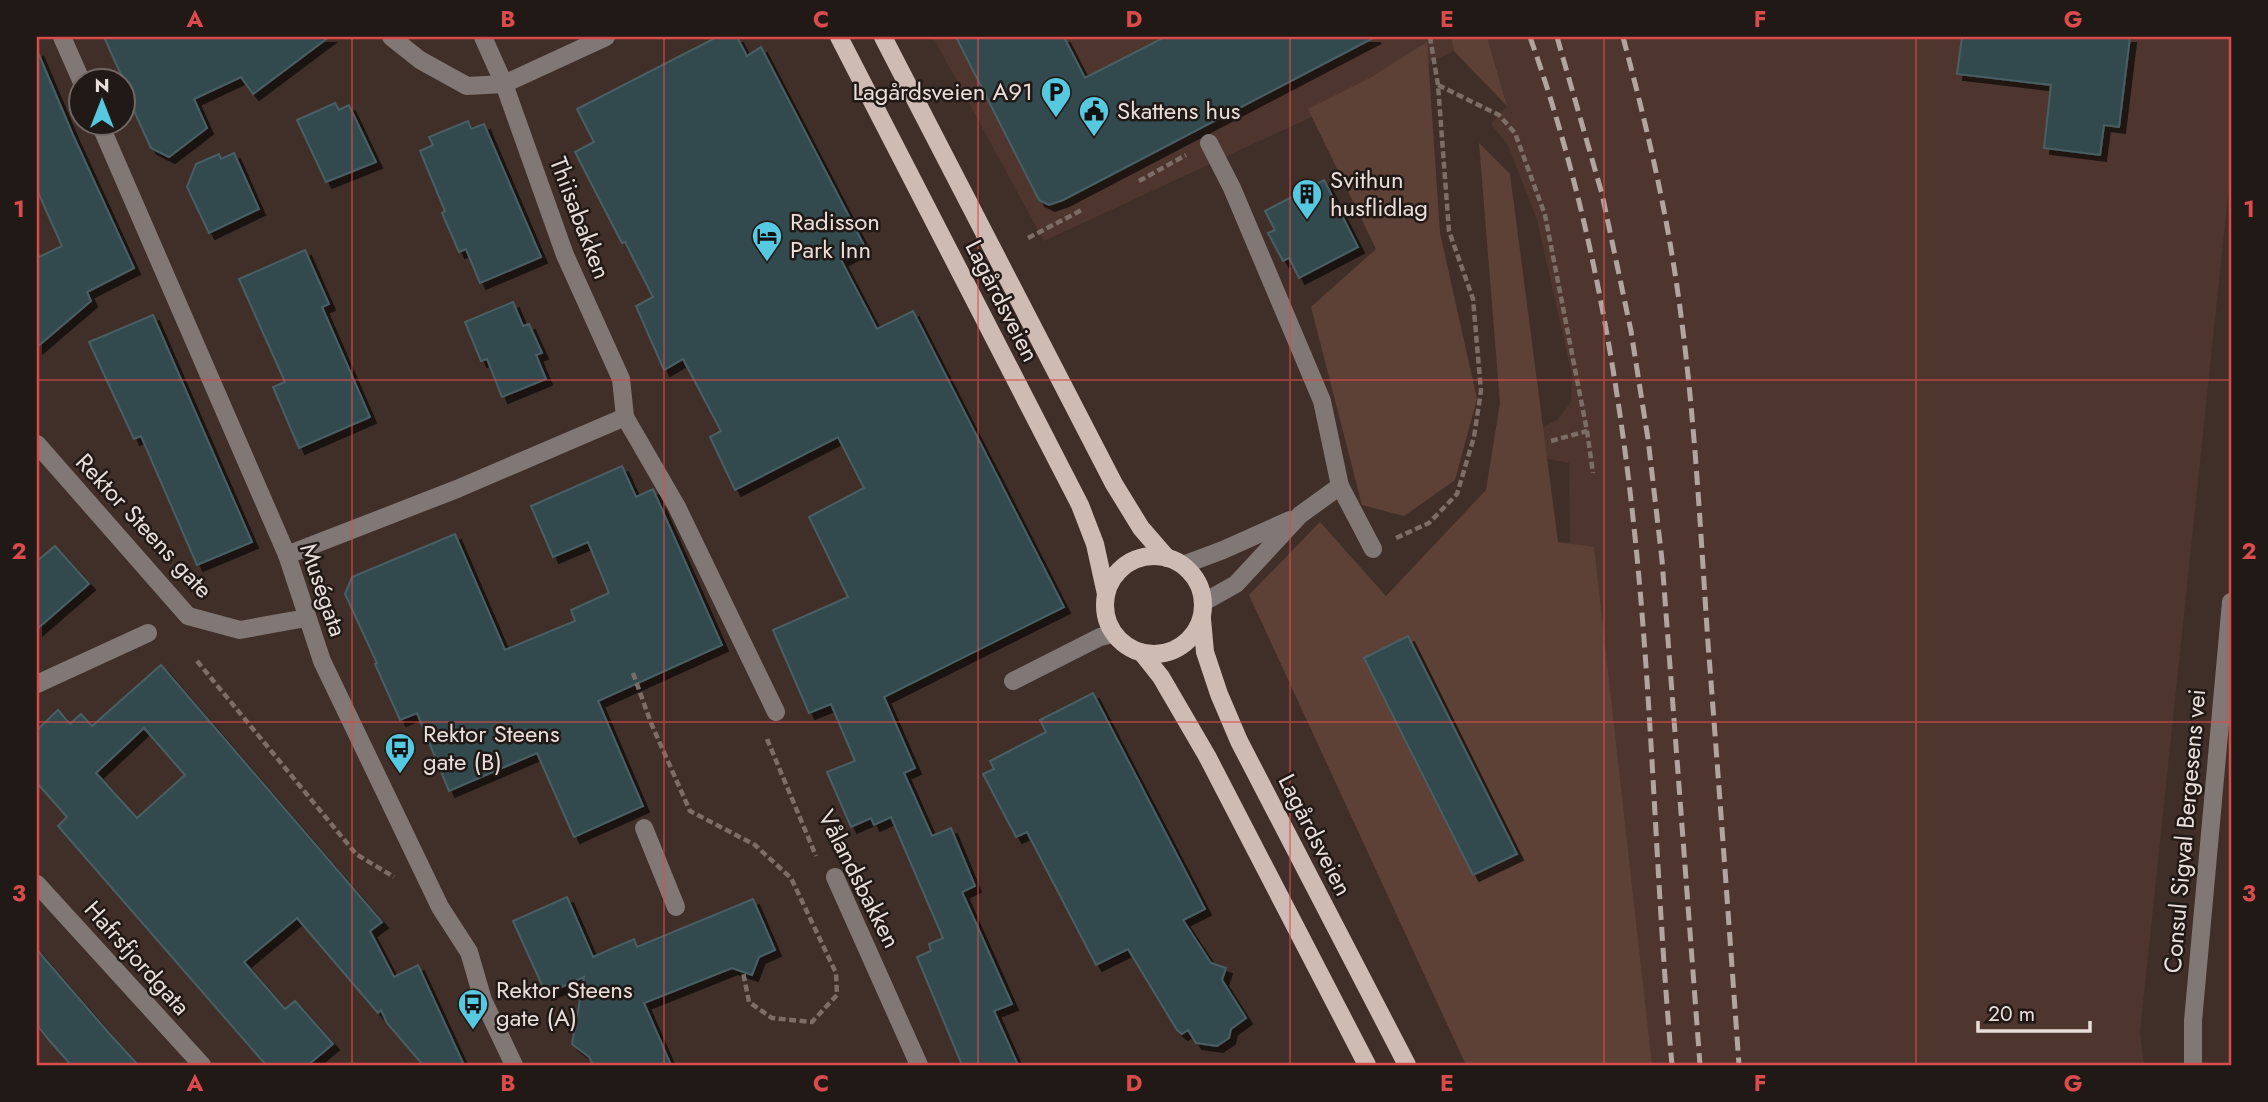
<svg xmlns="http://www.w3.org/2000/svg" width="2268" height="1102" viewBox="0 0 2268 1102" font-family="Jost,sans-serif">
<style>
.built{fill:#4e362e}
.green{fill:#5e4136}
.building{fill:#33494d;stroke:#485f64;stroke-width:2;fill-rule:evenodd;filter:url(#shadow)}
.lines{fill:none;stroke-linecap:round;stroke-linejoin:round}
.path{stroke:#7d6d67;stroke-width:4.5;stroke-dasharray:7 3.5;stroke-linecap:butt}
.minor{stroke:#817774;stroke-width:18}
.major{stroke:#cebbb4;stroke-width:18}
.rail{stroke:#b2a49f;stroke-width:5;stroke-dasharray:14 7;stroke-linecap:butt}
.grid{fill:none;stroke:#da4c4c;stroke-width:2;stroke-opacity:0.55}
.labels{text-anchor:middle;stroke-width:5;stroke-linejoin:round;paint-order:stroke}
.poi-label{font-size:24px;fill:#eadeda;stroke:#211916;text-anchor:start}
.street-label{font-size:24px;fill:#eadeda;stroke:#211916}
.neatline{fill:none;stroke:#da4c4c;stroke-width:2.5}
.grid-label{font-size:23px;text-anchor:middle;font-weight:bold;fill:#da4c4c}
</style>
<defs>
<filter id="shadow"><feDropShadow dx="6" dy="6" stdDeviation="0" flood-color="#0009"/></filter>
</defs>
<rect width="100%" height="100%" fill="#402f28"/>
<g class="built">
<polygon points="933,37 1451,37 1454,51 1044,241"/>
<polygon points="1487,37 2231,37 2231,167 2140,1032 2144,1065 1636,1065 1572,650 1569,463 1529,455 1527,437 1558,419 1571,402 1572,375 1537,220 1508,145 1491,124 1507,106"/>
</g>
<g class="green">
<polygon points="1451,37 1487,37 1507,106 1454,51"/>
<polygon points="1427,42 1440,233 1477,399 1455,480 1404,516 1362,505 1311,307 1376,249 1308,109 1370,78"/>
<polygon points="1479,143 1510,174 1558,542 1594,547 1652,1065 1466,1065 1249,595 1320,522 1386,596 1486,490 1500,403"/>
</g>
<g class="building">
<polygon points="104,37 329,37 253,94 241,77 194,99 207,128 169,157 151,148 129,100 132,99"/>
<polygon points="717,37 737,37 747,56 761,47 865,247 841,260 877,329 913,311 1064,607 884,697 915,768 904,773 932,836 951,828 975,886 962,892 1012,1004 994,1011 1018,1065 962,1065 917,957 931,951 929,944 943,938 891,817 874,825 871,818 851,827 827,772 855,761 831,704 809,713 773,630 848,597 809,517 864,488 838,437 735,490 710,437 721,431 683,359 664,370 636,306 653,297 625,242 622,243 608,216 575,152 594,142 577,109"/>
<polygon points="956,37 1064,37 1085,78 1165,37 1375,37 1063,200 1049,205 1039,200"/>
<polygon points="1962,37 2130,37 2119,127 2104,125 2100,155 2044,148 2051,85 1957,74"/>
<polygon points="37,50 73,135 134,268 87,292 91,301 37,347 37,258 62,246 37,190"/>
<polygon points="335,103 339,110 349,105 376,162 326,182 297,120"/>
<polygon points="468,121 471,129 484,124 541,257 480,283 466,249 459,252 442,213 445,211 420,151 433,145 429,137"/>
<polygon points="234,153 259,209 209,233 187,187 196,164 219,154 221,159"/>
<polygon points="1324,180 1358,247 1299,278 1289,258 1283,261 1268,233 1275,230 1265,211"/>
<polygon points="305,250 329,304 322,307 370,417 299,448 273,387 285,382 239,279"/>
<polygon points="513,302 523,326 529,324 542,353 536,355 546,379 502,397 487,359 481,361 465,322"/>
<polygon points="153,315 252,542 197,565 141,436 134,439 89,342"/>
<polygon points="622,466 636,497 653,489 722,645 598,701 643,806 574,837 537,753 449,791 417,713 400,720 375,664 377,663 345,594 352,577 455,534 505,650 575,621 571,610 609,593 588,542 553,557 531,506"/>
<polygon points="55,546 89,584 37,629 37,561"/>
<polygon points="1408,636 1517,854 1473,875 1364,658"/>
<path d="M 161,665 L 382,922 L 370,931 L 394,977 L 418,965 L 464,1065 L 423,1065 L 387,1023 L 381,1010 L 378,1013 L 297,918 L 244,962 L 285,1009 L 295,1001 L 333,1044 L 308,1065 L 266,1065 L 58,826 L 67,817 L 37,783 L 37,730 L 58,710 L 70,724 L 81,714 L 92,726 ZM 144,728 L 185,775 L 137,818 L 96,773 Z"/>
<polygon points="1093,693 1205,909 1183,920 1211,963 1226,968 1222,980 1246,1018 1231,1029 1229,1038 1217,1046 1196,1043 1188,1030 1182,1034 1177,1030 1128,949 1096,965 1027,832 1016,837 983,774 994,769 990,761 1046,732 1040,720"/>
<polygon points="567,897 593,957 634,939 637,947 753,899 775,950 759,957 752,975 732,968 644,1003 671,1065 593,1065 589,1057 572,1044 584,977 546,994 513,921"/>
<polygon points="37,950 107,1031 138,1065 71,1065 49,1040 37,1025"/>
</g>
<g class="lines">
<g class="path">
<polyline points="1438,85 1499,115 1515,133 1545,215 1587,431 1593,473"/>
<polyline points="1139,181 1186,155"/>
<polyline points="1028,238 1082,210"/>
<polyline points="1551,441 1587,431"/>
<polyline points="1396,538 1429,523 1457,494 1474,437 1481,391 1473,299 1449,231 1438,85 1430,37"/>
<polyline points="197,661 356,854 394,877"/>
<polyline points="633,673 651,723 690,811 755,845 791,878 836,973 837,995 812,1022 772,1018 749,1002 743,972"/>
<polyline points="767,739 816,856"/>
</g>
<g class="minor">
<polyline points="62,37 81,80"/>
<polyline points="391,37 420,60 467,86 504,84 606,37"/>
<polyline points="99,122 287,555 322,661 440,907 469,952 483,1000 514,1065"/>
<polyline points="1209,143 1232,188 1322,401 1340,486"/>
<polyline points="625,417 677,507 776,712"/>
<polyline points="37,444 188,616 240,630 306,618"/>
<polyline points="287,555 457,489 625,417 621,379 565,255 504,84 483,37"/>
<polyline points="1183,565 1223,550 1290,520"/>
<polyline points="1204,602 1236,584 1300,515 1340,486 1373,549"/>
<polyline points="1013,681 1100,637 1114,634"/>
<polyline points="37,684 148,633"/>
<polyline points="644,828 676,907"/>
<polyline points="835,877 919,1065"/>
<polyline points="37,884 202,1065"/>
<polyline points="2193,1065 2193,1021 2231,602"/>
</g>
<g class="major">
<polyline points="839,37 1080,505 1095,544 1106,594"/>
<polyline points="883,37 1114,484 1141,528 1167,558"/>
<circle cx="1154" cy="605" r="49"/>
<polyline points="1202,619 1205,652 1219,694 1239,741 1407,1065"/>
<polyline points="1142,653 1161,677 1207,756 1367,1065"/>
</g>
<g class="rail">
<path d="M 1530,37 C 1594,217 1625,411 1641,601 C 1654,756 1658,911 1672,1065"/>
<polyline points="1557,37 1602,194 1631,331 1648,439 1662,560 1700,1065"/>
<path d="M 1623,37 C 1641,105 1658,174 1670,243 C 1693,375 1699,510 1708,643 C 1719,784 1729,925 1739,1065"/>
</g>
</g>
<path class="grid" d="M 352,37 L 352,1065M 664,37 L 664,1065M 978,37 L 978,1065M 1290,37 L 1290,1065M 1604,37 L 1604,1065M 1916,37 L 1916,1065M 37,380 L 2231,380M 37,722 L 2231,722"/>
<defs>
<g id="parking-pin" transform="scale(1.575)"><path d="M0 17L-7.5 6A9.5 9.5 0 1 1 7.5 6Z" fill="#56c9e1" stroke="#211916"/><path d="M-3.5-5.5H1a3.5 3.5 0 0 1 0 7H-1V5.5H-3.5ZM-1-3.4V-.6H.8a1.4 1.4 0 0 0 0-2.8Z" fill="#111"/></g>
<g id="civic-pin" transform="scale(1.575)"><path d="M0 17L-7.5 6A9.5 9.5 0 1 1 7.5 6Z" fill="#56c9e1" stroke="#211916"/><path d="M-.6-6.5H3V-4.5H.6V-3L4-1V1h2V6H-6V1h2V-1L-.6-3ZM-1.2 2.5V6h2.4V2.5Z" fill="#111"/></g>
<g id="building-pin" transform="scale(1.575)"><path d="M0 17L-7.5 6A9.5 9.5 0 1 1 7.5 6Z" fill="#56c9e1" stroke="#211916"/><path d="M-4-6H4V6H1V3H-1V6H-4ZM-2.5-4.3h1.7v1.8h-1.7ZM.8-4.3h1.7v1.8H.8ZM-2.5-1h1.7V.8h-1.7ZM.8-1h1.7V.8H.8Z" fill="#111"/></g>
<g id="hotel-pin" transform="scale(1.575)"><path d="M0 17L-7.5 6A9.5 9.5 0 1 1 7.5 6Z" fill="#56c9e1" stroke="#211916"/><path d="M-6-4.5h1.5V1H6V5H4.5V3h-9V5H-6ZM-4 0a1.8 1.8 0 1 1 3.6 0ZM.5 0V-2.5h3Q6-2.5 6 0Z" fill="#111"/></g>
<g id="bus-pin" transform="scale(1.575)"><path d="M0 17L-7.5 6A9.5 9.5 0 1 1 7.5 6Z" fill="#56c9e1" stroke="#211916"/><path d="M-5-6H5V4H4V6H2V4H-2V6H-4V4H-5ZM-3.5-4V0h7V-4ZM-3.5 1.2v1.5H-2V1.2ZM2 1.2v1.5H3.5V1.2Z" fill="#111"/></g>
</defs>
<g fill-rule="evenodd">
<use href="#parking-pin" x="1056" y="92"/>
<use href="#civic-pin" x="1094" y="111"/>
<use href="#building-pin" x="1307" y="194"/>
<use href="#hotel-pin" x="767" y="236"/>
<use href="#bus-pin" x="400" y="748"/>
<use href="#bus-pin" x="473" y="1004"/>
</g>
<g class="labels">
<g class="poi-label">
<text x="1033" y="100" text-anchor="end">Lagårdsveien A91</text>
<text x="1117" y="119">Skattens hus</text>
<text x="1330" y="188">Svithun<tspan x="1330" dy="28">husflidlag</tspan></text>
<text x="790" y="230">Radisson<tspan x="790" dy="28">Park Inn</tspan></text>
<text x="423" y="742">Rektor Steens<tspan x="423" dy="28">gate (B)</tspan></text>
<text x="496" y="998">Rektor Steens<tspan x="496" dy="28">gate (A)</tspan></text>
</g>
<g class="street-label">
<text transform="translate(580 218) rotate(69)" y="8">Thiisabakken</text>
<text transform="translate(1002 301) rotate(63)" y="8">Lagårdsveien</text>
<text transform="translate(144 526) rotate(47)" y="8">Rektor Steens gate</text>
<text transform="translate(323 590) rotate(71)" y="8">Muségata</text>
<text transform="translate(2185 831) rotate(-85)" y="8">Consul Sigval Bergesens vei</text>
<text transform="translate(1315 835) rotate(63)" y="8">Lagårdsveien</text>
<text transform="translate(859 879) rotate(63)" y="8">Vålandsbakken</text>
<text transform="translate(137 958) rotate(48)" y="8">Hafrsfjordgata</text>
</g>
</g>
<rect width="2268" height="1102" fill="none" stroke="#211916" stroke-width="77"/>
<g transform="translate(102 102)"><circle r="33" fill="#211916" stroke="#716864" stroke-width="2"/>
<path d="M0-5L12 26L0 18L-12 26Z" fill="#56c9e1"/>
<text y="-10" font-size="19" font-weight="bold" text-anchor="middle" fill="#eadeda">N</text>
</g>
<path d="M1978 1021v10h112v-10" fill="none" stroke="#eadeda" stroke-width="3.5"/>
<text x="1988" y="1021" font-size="21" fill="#eadeda" stroke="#211916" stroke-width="5" paint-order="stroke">20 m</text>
<rect x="38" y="38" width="2192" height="1026" class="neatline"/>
<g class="grid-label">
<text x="195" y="27">A</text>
<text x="508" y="27">B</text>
<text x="821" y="27">C</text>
<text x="1134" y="27">D</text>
<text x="1447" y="27">E</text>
<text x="1760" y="27">F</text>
<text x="2073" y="27">G</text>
<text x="19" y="217">1</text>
<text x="2249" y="217">1</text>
<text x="19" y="559">2</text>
<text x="2249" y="559">2</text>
<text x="19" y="901">3</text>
<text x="2249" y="901">3</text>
<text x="195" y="1091">A</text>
<text x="508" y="1091">B</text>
<text x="821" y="1091">C</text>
<text x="1134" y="1091">D</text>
<text x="1447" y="1091">E</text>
<text x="1760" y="1091">F</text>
<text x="2073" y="1091">G</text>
</g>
</svg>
